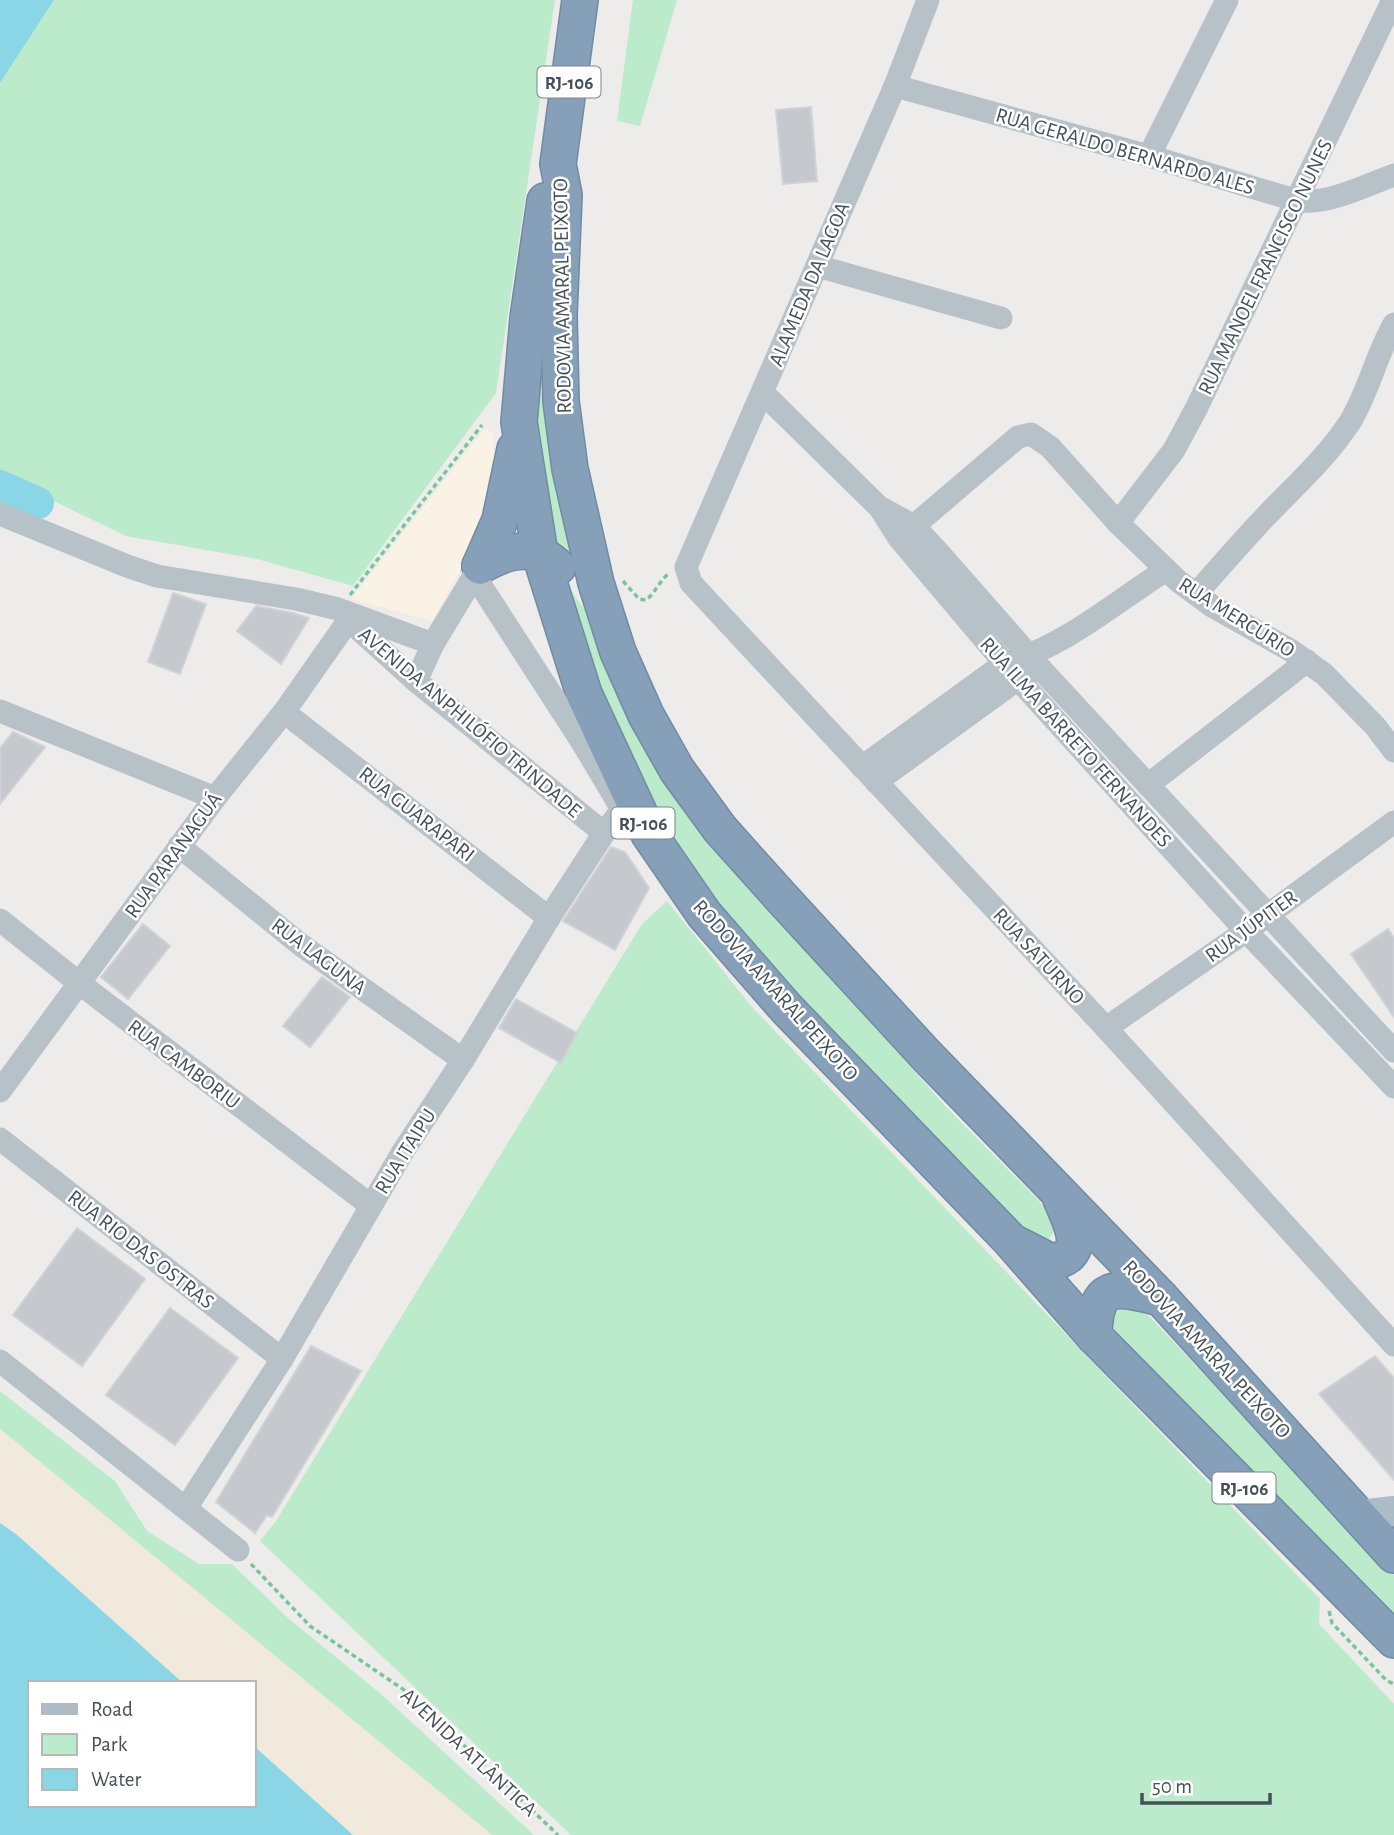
<svg xmlns="http://www.w3.org/2000/svg" width="1394" height="1835" viewBox="0 0 1394 1835" font-family="'Alegreya Sans',sans-serif">
<style>
.commercial{fill:#faf2e4}
.green{fill:#bbebcb}
.sand{fill:#f0e9dc}
.water{fill:#8ad6e6}
.lines{fill:none;stroke-linecap:round;stroke-linejoin:round}
.river{stroke:#8ad6e6;stroke-width:32}
.building{fill:#c5c9ce;stroke:#d0d2d7;stroke-width:2}
.highway-casing{stroke:#718ba4;stroke-width:38}
.path{stroke:#75c79b;stroke-width:3.5;stroke-dasharray:5 3.5;stroke-linecap:butt}
.minor{stroke:#b7c1c8;stroke-width:23}
.major{stroke:#acbcc9;stroke-width:30}
.highway{stroke:#85a0b8;stroke-width:35}
.labels{text-anchor:middle;stroke-width:5;stroke-linejoin:round;paint-order:stroke}
.shield{fill:#fff;stroke:#7d848a;stroke-width:2}
.shield-label{font-size:19px;font-weight:bold;fill:#455058}
.street-label{font-size:21px;fill:#455058;stroke:#fff}
</style>
<rect width="100%" height="100%" fill="#eeebeb"/>
<polygon class="commercial" points="486,427 493,434 497,503 432,621 351,599"/>
<g class="green">
<polygon points="54,0 555,0 496,393 353,586 257,559 126,536 0,475 0,83"/>
<polygon points="633,0 677,0 640,126 617,121"/>
<polygon points="542,392 549,403 577,565 549,550 532,406"/>
<polygon points="553,575 570,589 590,617 729,858 944,1105 1045,1207 1055,1229 1049,1240 1028,1239 761,969 664,846"/>
<polygon points="667,901 751,1006 1320,1599 1319,1624 1394,1704 1394,1835 571,1835 260,1541 276,1521 642,924"/>
<polygon points="1128,1305 1149,1316 1394,1575 1394,1628 1115,1332 1111,1313"/>
<polygon points="0,1391 115,1481 147,1531 199,1564 232,1564 288,1618 381,1694 534,1835 492,1835 0,1429"/>
</g>
<polygon class="sand" points="0,1429 492,1835 353,1835 254,1746 254,1683 183,1683 16,1534 0,1523"/>
<g class="water">
<polygon points="0,0 54,0 0,83"/>
<polygon points="0,1523 16,1534 183,1683 30,1683 30,1805 254,1805 254,1746 353,1835 0,1835"/>
</g>
<g class="lines">
<polyline class="river" points="0,486 38,503"/>
</g>
<g class="building">
<polygon points="811,107 817,181 783,184 776,110"/>
<polygon points="173,593 206,604 180,674 148,662"/>
<polygon points="256,606 293,613 309,618 281,664 237,631"/>
<polygon points="13,732 45,747 0,804 0,748"/>
<polygon points="611,847 625,852 649,888 615,950 563,921"/>
<polygon points="143,924 170,946 128,999 101,977"/>
<polygon points="1388,929 1394,938 1394,1017 1351,954"/>
<polygon points="322,977 350,997 310,1047 283,1026"/>
<polygon points="516,999 577,1033 561,1063 499,1028"/>
<polygon points="77,1228 145,1279 82,1366 13,1315"/>
<polygon points="170,1308 238,1358 175,1445 106,1395"/>
<polygon points="311,1346 361,1371 272,1517 267,1515 255,1533 216,1502"/>
<polygon points="1375,1356 1394,1378 1394,1480 1319,1394"/>
</g>
<g class="lines">
<g class="highway-casing">
<g id="highway">
<polyline points="580,0 558,164 564,195 559,316 561,401 570,469 596,583 618,652 646,715 677,770 720,829 780,896 925,1054 1161,1298 1394,1555"/>
<polyline points="545,201 528,318 519,422 540,554 584,694 649,834 704,914 786,1008 1008,1238 1094,1336 1394,1640"/>
<path d="M 480,566 C 498,556 519,546 540,554 C 546,556 553,563 558,567"/>
<polyline points="480,566 500,520 515,449"/>
<path d="M 1016,1244 L 1051,1262 C 1090,1256 1071,1223 1061,1199"/>
<path d="M 1094,1336 C 1095,1280 1116,1287 1161,1298"/>
</g>
</g>
<g class="path">
<path d="M 623,581 L 639,599 L 646,600 C 655,593 659,582 668,574"/>
<polyline points="350,595 482,425"/>
<polyline points="251,1564 310,1626 410,1694 558,1835"/>
<polyline points="1329,1611 1332,1623 1387,1681 1394,1684"/>
</g>
<g class="minor">
<polyline points="928,0 895,86 686,567 691,583 1106,1028 1394,1345"/>
<path d="M 895,86 L 1149,156 L 1298,201 C 1330,204 1364,186 1394,175"/>
<polyline points="1149,156 1227,0"/>
<polyline points="817,266 1001,318"/>
<polyline points="763,393 880,508 899,538 1018,679 1246,931 1394,1087"/>
<polyline points="883,509 914,526 939,553 1041,669 1394,1051"/>
<polyline points="0,514 127,566 157,576 296,599 338,609 433,644"/>
<polyline points="1118,523 1174,450 1196,409 1393,0"/>
<polyline points="902,536 1018,437 1031,434 1050,447 1118,523 1178,581 1212,606 1290,650 1324,674 1375,726 1394,751"/>
<polyline points="474,575 582,742 622,809"/>
<path d="M 1196,594 C 1220,567 1243,540 1268,514 C 1297,484 1327,457 1350,422 C 1369,391 1376,355 1394,324"/>
<polyline points="345,617 416,681 604,833"/>
<polyline points="416,681 433,644 480,566"/>
<polyline points="0,711 215,798"/>
<polyline points="284,712 549,918"/>
<path d="M 862,767 L 1005,663 C 1064,647 1114,603 1166,570"/>
<polyline points="876,782 1018,679 1030,673"/>
<polyline points="1148,785 1307,661"/>
<polyline points="179,846 301,945 463,1060"/>
<polyline points="0,920 79,983 370,1205"/>
<polyline points="1106,1028 1246,931 1394,822"/>
<polyline points="0,1091 215,798 284,712 348,621"/>
<polyline points="0,1139 282,1359"/>
<polyline points="0,1361 238,1550"/>
<polyline points="186,1508 282,1359 402,1153 463,1060 549,918 604,833 631,798"/>
</g>
<polyline class="major" points="1359,1515 1394,1511"/>
<use href="#highway" class="highway"/>
</g>
<g class="labels">
<g class="shield">
<rect x="537.5" y="66.5" width="63" height="31" rx="5"/>
<rect x="611.5" y="807.5" width="63" height="31" rx="5"/>
<rect x="1212.5" y="1472.5" width="63" height="31" rx="5"/>
</g>
<g class="shield-label">
<text x="569" y="89">RJ-106</text>
<text x="643" y="830">RJ-106</text>
<text x="1244" y="1495">RJ-106</text>
</g>
<g class="street-label">
<text transform="translate(1125 151) rotate(16)" y="7">RUA GERALDO BERNARDO ALES</text>
<text transform="translate(1265 267) rotate(-64)" y="7">RUA MANOEL FRANCISCO NUNES</text>
<text transform="translate(809 284) rotate(-67)" y="7">ALAMEDA DA LAGOA</text>
<text transform="translate(562 296) rotate(-91)" y="7">RODOVIA AMARAL PEIXOTO</text>
<text transform="translate(1237 617) rotate(32)" y="7">RUA MERCÚRIO</text>
<text transform="translate(470 722) rotate(40)" y="7">AVENIDA ANPHILÓFIO TRINDADE</text>
<text transform="translate(1076 742) rotate(48)" y="7">RUA ILMA BARRETO FERNANDES</text>
<text transform="translate(417 814) rotate(38)" y="7">RUA GUARAPARI</text>
<text transform="translate(173 855) rotate(-54)" y="7">RUA PARANAGUÁ</text>
<text transform="translate(1251 926) rotate(-36)" y="7">RUA JÚPITER</text>
<text transform="translate(319 956) rotate(37)" y="7">RUA LAGUNA</text>
<text transform="translate(1039 956) rotate(47)" y="7">RUA SATURNO</text>
<text transform="translate(776 990) rotate(48)" y="7">RODOVIA AMARAL PEIXOTO</text>
<text transform="translate(184 1064) rotate(37)" y="7">RUA CAMBORIU</text>
<text transform="translate(405 1151) rotate(-58)" y="7">RUA ITAIPU</text>
<text transform="translate(141 1249) rotate(38)" y="7">RUA RIO DAS OSTRAS</text>
<text transform="translate(1207 1349) rotate(47)" y="7">RODOVIA AMARAL PEIXOTO</text>
<text transform="translate(469 1752) rotate(43)" y="7">AVENIDA ATLÂNTICA</text>
</g>
</g>
<rect x="28" y="1681" width="228" height="126" fill="#ffffff" stroke="#b5b9bc" stroke-width="2"/>
<rect x="42" y="1704" width="35" height="10" fill="#acbcc9" stroke="#b5b9bc" stroke-width="2"/>
<text x="91" y="1716" font-size="21" fill="#455058">Road</text>
<rect x="42" y="1734" width="35" height="21" fill="#bbebcb" stroke="#b5b9bc" stroke-width="2"/>
<text x="91" y="1751" font-size="21" fill="#455058">Park</text>
<rect x="42" y="1769" width="35" height="21" fill="#8ad6e6" stroke="#b5b9bc" stroke-width="2"/>
<text x="91" y="1786" font-size="21" fill="#455058">Water</text>
<path d="M1142 1793v10h128v-10" fill="none" stroke="#455058" stroke-width="3.5"/>
<text x="1152" y="1793" font-size="21" fill="#455058" stroke="#ffffff" stroke-width="5" paint-order="stroke">50 m</text>
</svg>
